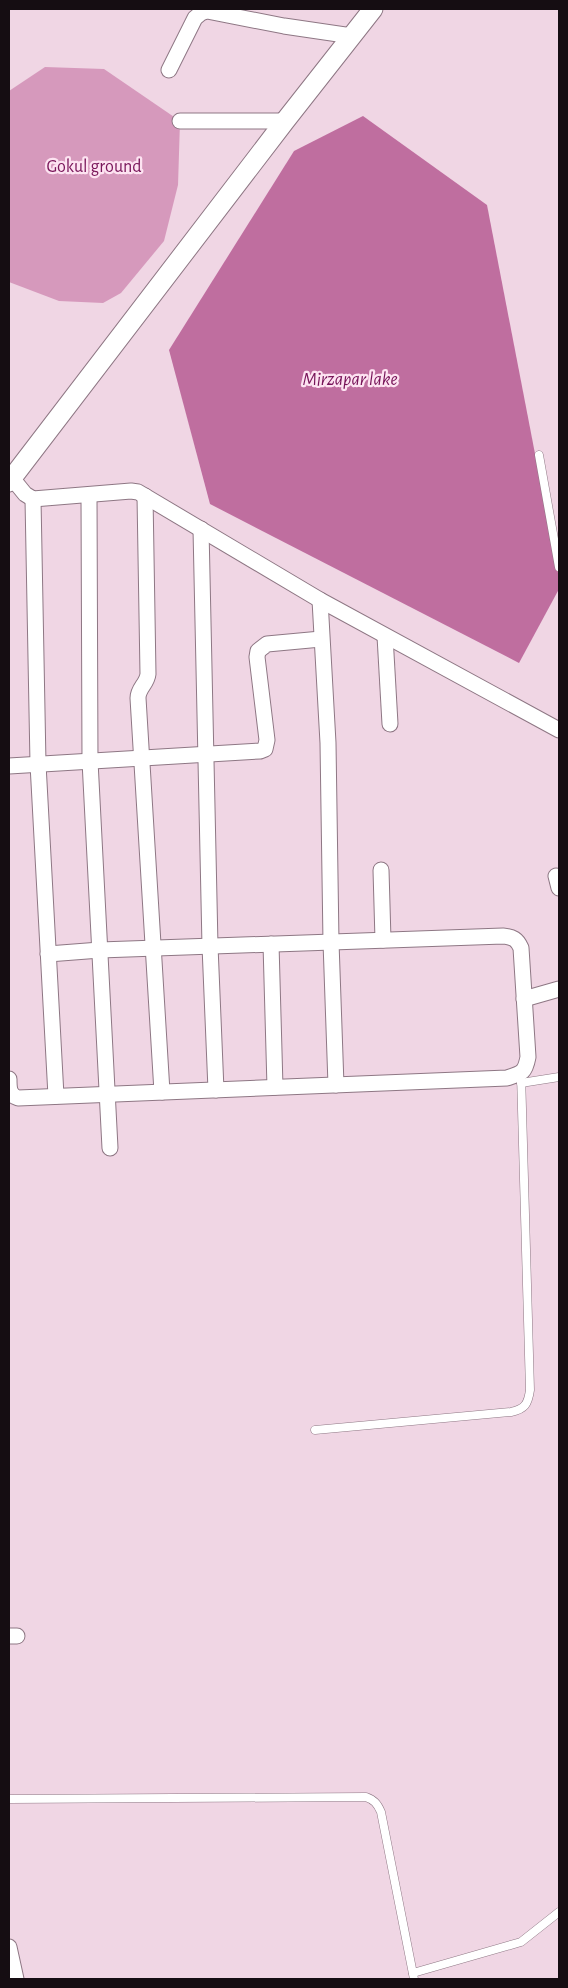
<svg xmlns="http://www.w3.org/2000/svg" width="568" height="1988" viewBox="0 0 568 1988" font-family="'Alegreya Sans',sans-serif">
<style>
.green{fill:#d699bc}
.water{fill:#bf6e9f}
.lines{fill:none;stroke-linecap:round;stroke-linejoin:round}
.service-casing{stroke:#8e7784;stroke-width:9}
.minor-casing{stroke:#8e7784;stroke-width:17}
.tertiary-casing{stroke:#8e7784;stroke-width:21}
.service{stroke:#fff;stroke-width:8}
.minor{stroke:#fff;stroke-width:15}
.tertiary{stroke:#fff;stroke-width:19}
.labels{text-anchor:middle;stroke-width:4.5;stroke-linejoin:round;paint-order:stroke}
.park-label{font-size:18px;fill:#7a175b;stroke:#fde3f1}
.water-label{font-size:19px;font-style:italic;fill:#771459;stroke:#fde3f1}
</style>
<rect width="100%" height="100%" fill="#f0d6e4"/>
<polygon class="green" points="45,67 104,69 180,121 178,185 164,241 121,293 103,303 59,301 9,282 9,91"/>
<polygon class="water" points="363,116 487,205 559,578 559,589 519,663 210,504 169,350 294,151"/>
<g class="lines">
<g class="service-casing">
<g id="service">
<polyline points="539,455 559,567"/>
<polyline points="521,1083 559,1077"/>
<path d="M 315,1430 L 511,1412 C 525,1409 528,1404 530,1390 L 521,1074"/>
<path d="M 9,1799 L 366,1797 C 374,1800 377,1803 381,1812 L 414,1979"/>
<polyline points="413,1973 521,1942 559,1912"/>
</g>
</g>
<g class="minor-casing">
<g id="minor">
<polyline points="169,70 195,18 201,13 207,11 284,26 352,36"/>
<polyline points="180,121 285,121"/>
<polyline points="12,478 25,494 33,499 131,491 138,492 320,600 559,730"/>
<polyline points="89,495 90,761 110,1148"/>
<path d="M 145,496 L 148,674 C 147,684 138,688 138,698 L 162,1092"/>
<polyline points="33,499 38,764 56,1096"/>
<polyline points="201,529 210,946 216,1090"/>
<polyline points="320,600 328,743 331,942 336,1085"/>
<polyline points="385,636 390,724"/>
<polyline points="9,766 260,751 265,749 267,740 257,657 258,651 267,644 321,639"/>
<polyline points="381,870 383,940"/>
<polyline points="556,876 559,888"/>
<polyline points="271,944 275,1087"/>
<polyline points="524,999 559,989"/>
<path d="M 9,1079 C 9,1088 9,1095 18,1098 L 507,1078 C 522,1073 525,1073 528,1057 L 521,948 C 517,939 513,937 503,936 L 100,950 L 48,954"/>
<polyline points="9,1636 17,1636"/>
<polyline points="9,1947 16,1979"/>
</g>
</g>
<g class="tertiary-casing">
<polyline id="tertiary" points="9,482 285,121 373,9"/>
</g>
<use href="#service" class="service"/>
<use href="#minor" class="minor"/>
<use href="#tertiary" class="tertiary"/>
</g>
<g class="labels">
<g class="park-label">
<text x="94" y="172">Gokul ground</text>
</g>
<g class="water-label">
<text x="350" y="385">Mirzapar lake</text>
</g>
</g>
<rect width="568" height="1988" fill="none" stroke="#150d12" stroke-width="20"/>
</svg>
